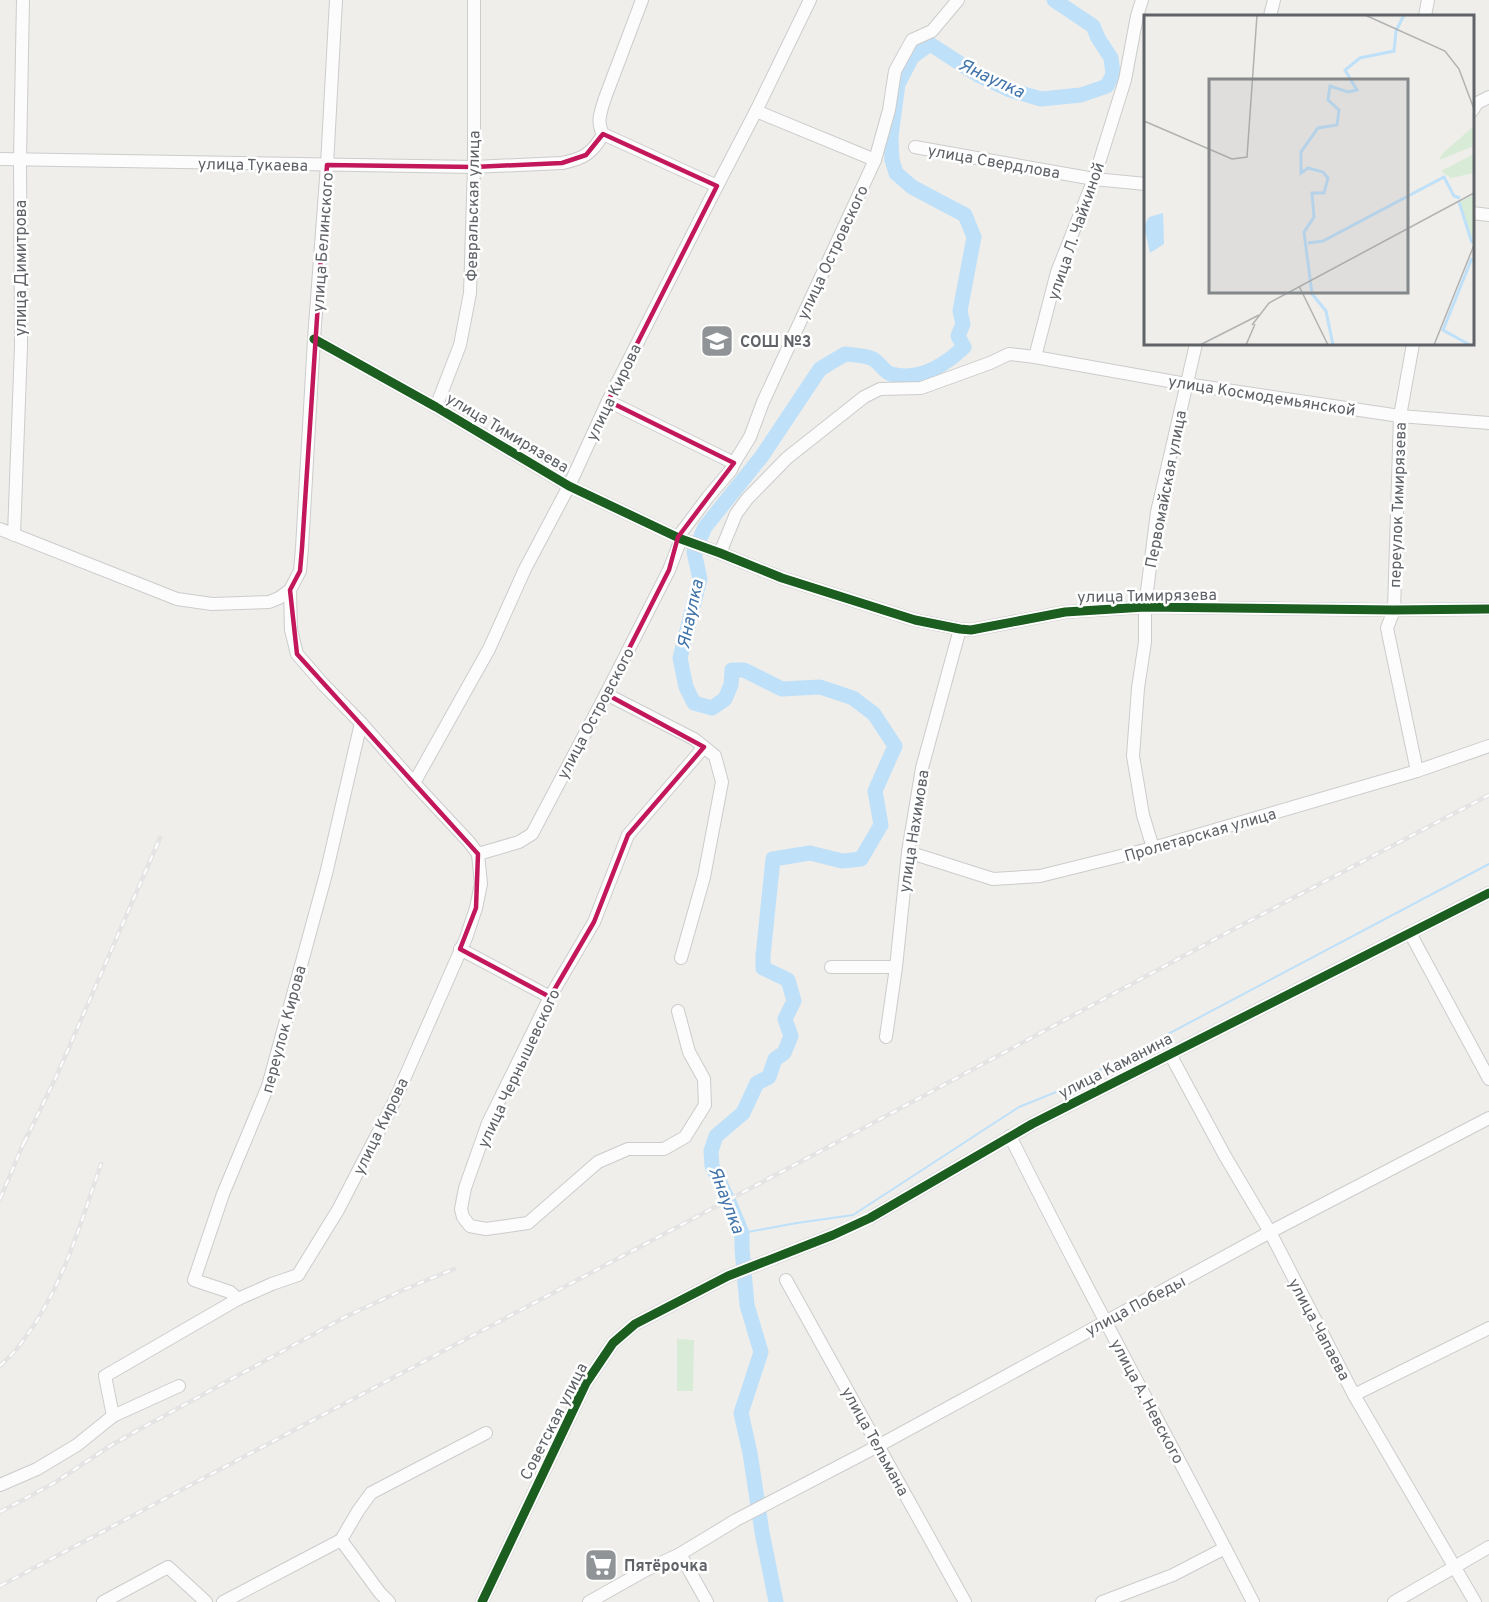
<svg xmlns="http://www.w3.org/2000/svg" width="1489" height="1602" viewBox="0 0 1489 1602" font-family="Overpass,sans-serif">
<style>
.green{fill:#d8ebd6}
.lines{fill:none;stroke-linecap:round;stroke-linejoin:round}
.stream{stroke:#bfe0f9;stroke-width:2}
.river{stroke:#bfe0f9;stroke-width:15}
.minor-casing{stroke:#cbcccc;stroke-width:14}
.minor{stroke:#fdfcfc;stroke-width:12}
.rail-casing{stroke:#e4e4e4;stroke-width:4.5}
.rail{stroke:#fff;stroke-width:2;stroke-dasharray:7;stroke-linecap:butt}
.cycleway-casing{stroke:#fff;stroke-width:13}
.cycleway{stroke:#1b5e20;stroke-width:9}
.marked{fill:none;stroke:#c2185b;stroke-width:4.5;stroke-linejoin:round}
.labels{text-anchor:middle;stroke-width:5;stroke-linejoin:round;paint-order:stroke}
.street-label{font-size:16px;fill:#5f6368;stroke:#fff}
.poi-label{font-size:16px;font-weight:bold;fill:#5f6368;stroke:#fff;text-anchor:start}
.water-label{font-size:18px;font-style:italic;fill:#4174aa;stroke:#fff}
.inset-river{fill:none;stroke:#bfe0f9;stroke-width:3}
.inset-road{fill:none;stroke:#b1b2b2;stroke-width:1.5}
.view{fill:#84888a;fill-opacity:0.15;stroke:#84888a;stroke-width:3}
.inset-edge{fill:none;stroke:#5f6368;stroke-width:3}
</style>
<rect width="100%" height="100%" fill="#efeeea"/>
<polygon class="green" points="677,1339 694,1340 693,1391 677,1391"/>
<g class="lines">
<polyline class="stream" points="742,1233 797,1223 853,1215 1019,1107 1066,1088 1489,864"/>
<path class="river" d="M 776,1602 L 762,1532 L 750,1453 L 741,1413 L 761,1352 L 747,1305 L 742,1249 L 742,1233 L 730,1204 L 712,1166 L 711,1151 L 716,1136 L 743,1113 L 757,1083 L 769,1077 L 775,1059 L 784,1053 L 791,1036 L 785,1019 L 794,1001 L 788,980 L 763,968 L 763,956 L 773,859 L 810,853 L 842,861 L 861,859 L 881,825 L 875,791 L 895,746 L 874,714 L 853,698 L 820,687 L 782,689 L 744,670 L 732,670 L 731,685 L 725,699 L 712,708 L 694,703 L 686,687 L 680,658 L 700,579 L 694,552 L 705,527 L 762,456 L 820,369 L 845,354 C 853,355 866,355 873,359 C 880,363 884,372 891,374 C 920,382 945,365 964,347 L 958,336 L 963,324 L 960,311 L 974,237 L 965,215 L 912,187 L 896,173 L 892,160 L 891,136 L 898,84 L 912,57 L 930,44 L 978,75 L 1010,90 L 1041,99 L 1081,95 L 1107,86 L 1113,74 L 1111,58 L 1098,38 L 1093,26 L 1054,0"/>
<g class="minor-casing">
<g id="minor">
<path d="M 642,0 L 605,98 C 601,111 596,122 603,134 L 717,186"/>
<polyline points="1270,16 1274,0"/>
<polyline points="1425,16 1428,0"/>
<polyline points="756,111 875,160"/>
<polyline points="1472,111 1477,103 1489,97"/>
<polyline points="915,147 1094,179 1146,184"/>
<path d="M 0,159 L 474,167 L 562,163 C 583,159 593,153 603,134"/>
<polyline points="1472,213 1489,215"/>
<polyline points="314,339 436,407 569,486 681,539 720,553 782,578 915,620 960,629 971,630 1065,612 1145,607 1394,610 1489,609"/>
<polyline points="1413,344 1400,416 1394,610 1387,628 1417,771"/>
<polyline points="1035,357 1057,272 1094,179 1125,80 1137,16 1142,0"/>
<polyline points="608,401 734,463"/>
<polyline points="436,407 460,345 470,293 474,167 474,0"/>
<polyline points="0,529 177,599 212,604 269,602 279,598 290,590 300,571 302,548 314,339 327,165 336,0"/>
<polyline points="14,535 21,346 20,159 23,0"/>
<polyline points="678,537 708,497 731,470 734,463 750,437 763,402 875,160 889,110 895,71 912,40 932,31 958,0"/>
<polyline points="720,553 736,514 747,499 787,458 864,397 880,389 921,388 990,363 1009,354 1035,357 1186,384 1400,416 1489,423"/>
<polyline points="606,694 694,739 715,756 722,782 704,877 681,958"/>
<polyline points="414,783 489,649 525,569 569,486 608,401 717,186 756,111 810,0"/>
<polyline points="1153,848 1143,815 1133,756 1138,688 1145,642 1145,607 1157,512 1196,344"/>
<polyline points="908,852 993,879 1040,876 1153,848 1417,771 1489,746"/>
<polyline points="478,854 519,842 532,834 606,694 669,570 681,539"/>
<polyline points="1410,933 1489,1079"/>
<polyline points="460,949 550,997"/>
<polyline points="831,967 896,967"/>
<polyline points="678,1011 689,1052 704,1079 705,1105 685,1137 664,1149 628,1149 598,1162 528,1223 486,1229 470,1226 463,1217 461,1209 465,1188 488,1123 550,997 594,922 628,835 704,747"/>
<polyline points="886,1037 896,967 908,852 922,768 960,629"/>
<polyline points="1170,1054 1225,1156 1270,1232 1354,1395 1475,1602"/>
<path d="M 1010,1136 C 1088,1293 1173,1446 1253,1602"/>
<polyline points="786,1280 965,1602"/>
<polyline points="238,1299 230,1292 194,1280 223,1194 268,1086 326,874 361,723"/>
<polyline points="1354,1395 1489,1328"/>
<polyline points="113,1416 105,1376 238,1299 272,1284 298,1275 338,1210 394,1102 466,938 476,908 481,884 478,854 469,842 414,783 361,723 323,684 297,654 291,630 290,590"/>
<polyline points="0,1485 37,1469 77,1445 113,1416 179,1386"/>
<polyline points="341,1540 380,1593 389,1602"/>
<polyline points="680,1554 707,1602"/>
<polyline points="103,1602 168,1567 206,1602"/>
<polyline points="223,1602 341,1540 358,1511 371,1493 486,1433"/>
<polyline points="482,1602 586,1383 613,1343 635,1324 728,1276 833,1235 870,1218 1032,1124 1489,893"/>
<polyline points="589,1602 646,1570 680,1554 736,1520 878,1446 1270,1232 1489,1118"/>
<polyline points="1102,1602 1173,1575 1225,1548"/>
<polyline points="1394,1602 1489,1547"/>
</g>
</g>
<use href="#minor" class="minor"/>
<g class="rail-casing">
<g id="rail">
<polyline points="24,1143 57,1075 160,838"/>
<polyline points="0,1199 27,1135"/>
<path d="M 0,1366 C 7,1359 16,1351 22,1342 C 62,1290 80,1225 101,1164"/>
<polyline points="0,1512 54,1483 110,1446 140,1429 345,1317 403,1290 454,1269"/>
<polyline points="0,1586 832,1145 1217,938 1489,795"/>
</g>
</g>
<use href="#rail" class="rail"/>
<g class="cycleway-casing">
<g id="cycleway">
<polyline points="314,339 436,407 569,486 681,539 720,553 782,578 915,620 960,629 971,630 1065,612 1145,607 1394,610 1489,609"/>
<polyline points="482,1602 586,1383 613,1343 635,1324 728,1276 833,1235 870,1218 1032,1124 1489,893"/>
</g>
</g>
<use href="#cycleway" class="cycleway"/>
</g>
<path class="marked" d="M 603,134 L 717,186 L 608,401 L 734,463 L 678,537 L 669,570 L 606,694 L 704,747 L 628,835 L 594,922 L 550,997 L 460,949 L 476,908 L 478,854 L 297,654 L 290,590 L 300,571 L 302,548 L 327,165 L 474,167 L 562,163 L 586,155 Z"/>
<defs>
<g id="school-square" transform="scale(1.725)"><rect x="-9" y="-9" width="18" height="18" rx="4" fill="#919496" stroke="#fff"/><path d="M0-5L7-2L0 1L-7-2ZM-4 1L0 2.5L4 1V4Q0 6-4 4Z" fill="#fff"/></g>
<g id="supermarket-square" transform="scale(1.725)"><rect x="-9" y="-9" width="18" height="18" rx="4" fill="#919496" stroke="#fff"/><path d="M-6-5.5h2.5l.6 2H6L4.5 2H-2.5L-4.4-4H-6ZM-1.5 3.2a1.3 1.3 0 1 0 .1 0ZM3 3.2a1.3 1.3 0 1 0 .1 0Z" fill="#fff"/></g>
</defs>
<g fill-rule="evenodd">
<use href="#school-square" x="717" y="341"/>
<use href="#supermarket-square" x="601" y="1565"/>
</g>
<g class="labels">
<g class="street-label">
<text transform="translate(994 161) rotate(10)" y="6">улица Свердлова</text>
<text transform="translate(253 164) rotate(1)" y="6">улица Тукаева</text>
<text transform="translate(472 206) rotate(-89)" y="6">Февральская улица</text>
<text transform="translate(1075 231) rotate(-71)" y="6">улица Л. Чайкиной</text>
<text transform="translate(322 242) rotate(-86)" y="6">улица Белинского</text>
<text transform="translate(832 252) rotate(-65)" y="6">улица Островского</text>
<text transform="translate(20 268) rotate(-90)" y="6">улица Димитрова</text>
<text transform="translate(613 392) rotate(-64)" y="6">улица Кирова</text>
<text transform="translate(1262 395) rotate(9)" y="6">улица Космодемьянской</text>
<text transform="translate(508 432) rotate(31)" y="6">улица Тимирязева</text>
<text transform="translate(1165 489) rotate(-79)" y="6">Первомайская улица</text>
<text transform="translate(1397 505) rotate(-88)" y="6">переулок Тимирязева</text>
<text transform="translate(1147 595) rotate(-1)" y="6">улица Тимирязева</text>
<text transform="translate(595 713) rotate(-62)" y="6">улица Островского</text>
<text transform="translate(913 831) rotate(-81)" y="6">улица Нахимова</text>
<text transform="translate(1200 834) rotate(-16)" y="6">Пролетарская улица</text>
<text transform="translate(283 1029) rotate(-75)" y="6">переулок Кирова</text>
<text transform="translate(1115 1065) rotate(-27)" y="6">улица Каманина</text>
<text transform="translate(518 1068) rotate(-65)" y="6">улица Чернышевского</text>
<text transform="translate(380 1126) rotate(-64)" y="6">улица Кирова</text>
<text transform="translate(1135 1305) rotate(-28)" y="6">улица Победы</text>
<text transform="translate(1320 1329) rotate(62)" y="6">улица Чапаева</text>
<text transform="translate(1148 1401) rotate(62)" y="6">улица А. Невского</text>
<text transform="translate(553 1421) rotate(-63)" y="6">Советская улица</text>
<text transform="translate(876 1441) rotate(61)" y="6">улица Тельмана</text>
</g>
<g class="poi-label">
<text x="740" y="347">СОШ №3</text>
<text x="624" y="1571">Пятёрочка</text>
</g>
<g class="water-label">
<text transform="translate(992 78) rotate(25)" y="6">Янаулка</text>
<text transform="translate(690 614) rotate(-78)" y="6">Янаулка</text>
<text transform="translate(727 1200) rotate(69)" y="6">Янаулка</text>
</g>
</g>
<g transform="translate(1144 15)">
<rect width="330" height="330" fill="#efeeea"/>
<path d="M 330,111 L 330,131 L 295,145 L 299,138 ZM 330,139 L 330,158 L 307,163 L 297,156 ZM 330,180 L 330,228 L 314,188 Z" fill="#d8ebd6"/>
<path d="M 19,198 L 20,229 L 6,238 L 0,211 L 5,202 Z" fill="#bfe0f9"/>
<path class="inset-river" d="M 315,187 L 328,228M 164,228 L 179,226 L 300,162 L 310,181 L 316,183M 189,330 L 182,296 L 168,279 L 160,217 L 170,202 L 168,178 L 180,178 L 184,163 L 179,157 L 164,153 L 157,158 L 157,137 L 174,113 L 193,110 L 195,95 L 184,85 L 186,71 L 204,77 L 213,75 L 201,55 L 216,43 L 250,36 L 252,16 L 260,0M 326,330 L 299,315 L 328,243"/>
<path class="inset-road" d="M 221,0 L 301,36 L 315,54 L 330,94M 0,106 L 88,144 L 103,142 L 113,0M 155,271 L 184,330M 108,310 L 125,288 L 330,178M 56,330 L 115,300M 102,330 L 111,309M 290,330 L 330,230"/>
<path class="view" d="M 65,64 L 264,64 L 264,278 L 65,278 Z"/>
<rect width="330" height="330" class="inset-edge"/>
</g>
</svg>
